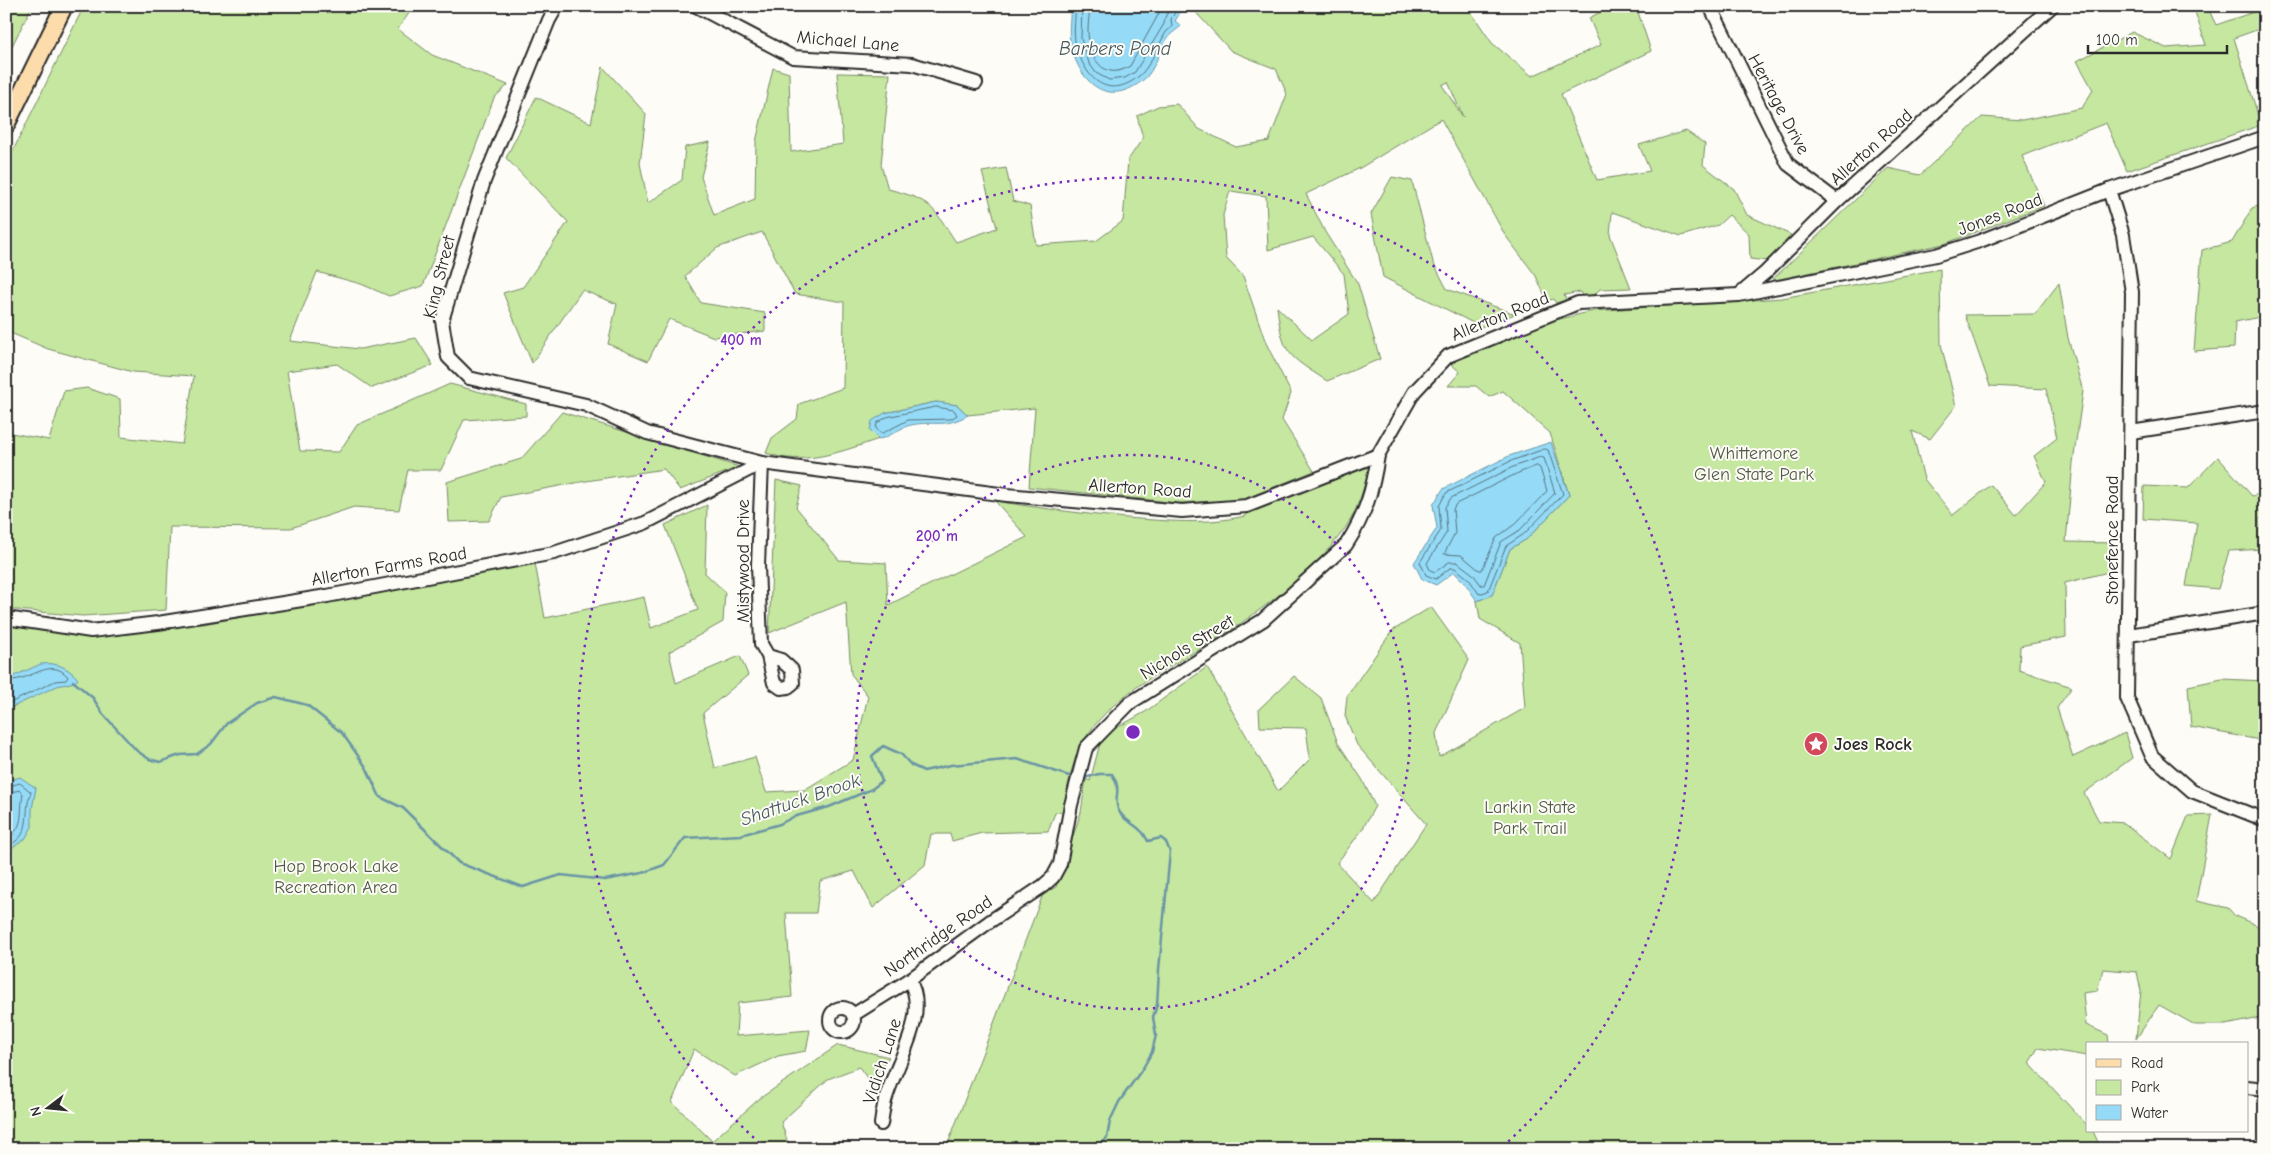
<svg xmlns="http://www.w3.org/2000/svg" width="2271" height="1155" viewBox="0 0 2271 1155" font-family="'Comic Neue',sans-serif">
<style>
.green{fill:#c5e7a0;stroke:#788966;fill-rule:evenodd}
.water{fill:#95dbf7;stroke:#6b95a5}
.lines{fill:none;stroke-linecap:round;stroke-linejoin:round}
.shore{stroke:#55717d;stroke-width:1}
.stream{stroke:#6b95a5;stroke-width:2.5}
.minor-casing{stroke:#2b2b2b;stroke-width:16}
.major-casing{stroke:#2b2b2b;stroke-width:20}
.minor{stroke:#fdfcf7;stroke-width:12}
.major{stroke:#fddcac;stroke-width:16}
.ring{fill:none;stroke:#7b2cbf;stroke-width:2.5;stroke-dasharray:2.5 5}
.labels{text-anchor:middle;stroke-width:4;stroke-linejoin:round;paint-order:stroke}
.street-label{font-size:18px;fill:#2b2b2b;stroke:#fdfcf7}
.park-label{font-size:18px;fill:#525a48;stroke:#fdfcf7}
.poi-label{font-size:18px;font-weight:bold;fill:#2b2b2b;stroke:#fdfcf7;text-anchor:start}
.water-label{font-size:19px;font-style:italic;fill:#46575e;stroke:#fdfcf7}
.centre{fill:#7b2cbf;stroke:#fdfcf7;stroke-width:2.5}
.ring-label{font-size:15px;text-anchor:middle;font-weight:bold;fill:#7b2cbf;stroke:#fdfcf7;stroke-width:4;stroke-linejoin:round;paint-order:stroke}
</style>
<rect width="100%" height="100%" fill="#fdfcf7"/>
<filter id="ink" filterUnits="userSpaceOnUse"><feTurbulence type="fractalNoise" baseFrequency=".02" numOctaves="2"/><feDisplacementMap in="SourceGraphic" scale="10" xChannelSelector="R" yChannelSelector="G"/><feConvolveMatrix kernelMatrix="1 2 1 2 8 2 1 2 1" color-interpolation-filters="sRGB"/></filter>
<g filter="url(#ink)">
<g class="green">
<polygon points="6,6 32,6 6,58"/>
<polygon points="84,6 414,6 398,29 432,55 508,85 494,98 423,286 389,296 361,284 317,272 290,341 360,349 416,338 433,365 372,388 337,364 287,371 300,451 339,452 357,425 450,384 526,404 526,416 464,420 441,470 408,470 399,510 354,507 291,528 170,527 166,610 83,616 6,609 6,432 49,440 64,391 87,388 120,399 121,437 182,444 194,376 133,372 48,349 6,331 6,165"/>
<path d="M 1190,6 L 1467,6 L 1492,43 L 1532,76 L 1601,45 L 1589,18 L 1612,6 L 1636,6 L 1651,51 L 1561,94 L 1597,180 L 1650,171 L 1639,145 L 1686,131 L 1705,144 L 1703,165 L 1734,189 L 1747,215 L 1791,235 L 1768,261 L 1750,259 L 1749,234 L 1729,215 L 1718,225 L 1681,236 L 1612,212 L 1610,235 L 1631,288 L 1600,289 L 1594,295 L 1583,297 L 1580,292 L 1564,295 L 1566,300 L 1556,303 L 1553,299 L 1547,301 L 1536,276 L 1505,235 L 1441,119 L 1360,168 L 1306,194 L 1325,232 L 1358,284 L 1380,359 L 1327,381 C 1287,355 1283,355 1277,307 L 1312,340 L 1349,314 L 1344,274 L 1313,237 L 1268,250 L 1266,196 L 1230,191 L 1223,215 L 1226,258 L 1243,276 L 1266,343 L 1291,393 L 1282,420 L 1314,471 L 1242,500 L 1178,503 L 1029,487 L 1035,408 L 968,415 L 957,405 L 936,402 L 885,413 L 870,430 L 879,439 C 843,451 803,467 766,453 L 772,438 L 797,419 L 799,404 L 843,388 L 844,302 L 795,294 L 762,232 L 717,248 L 685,276 L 701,303 L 765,313 L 765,331 L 714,337 L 669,319 L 648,361 L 608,344 L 617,304 L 582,290 L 532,363 L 503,293 L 523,287 L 568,222 L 506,158 L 536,97 L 591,123 L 603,67 L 646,114 L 640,163 L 648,203 L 682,180 L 685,147 L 710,142 L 701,177 L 714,215 L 755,199 L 756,142 L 773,68 L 789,73 L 791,152 L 843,144 L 837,73 L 890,74 L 881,165 L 888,189 C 932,200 932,206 956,242 L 997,228 L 982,172 L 1006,168 L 1013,201 L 1030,206 L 1036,245 L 1096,241 L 1123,221 L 1128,160 L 1143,138 L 1137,116 L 1158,106 L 1177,104 L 1199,129 L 1236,147 L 1269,141 L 1287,94 L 1276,69 L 1231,51 ZM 1448,82 L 1463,117 L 1442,85 Z"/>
<polygon points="2193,6 2207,6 2216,25 2265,8 2265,27 2234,38 2261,125 2127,171 2106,123 2022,156 2044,206 1944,244 1771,281 1888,168 1920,175 1982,117 2022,120 2082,108 2093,90 2077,61 2132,32 2166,48 2206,45"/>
<polygon points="1392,177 1412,181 1433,262 1447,289 1515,314 1481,327 1383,277 1371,214"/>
<polygon points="2265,204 2265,316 2235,322 2234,348 2194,351 2202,250 2232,242 2252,208"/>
<polygon points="1940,269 1941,344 1956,406 1930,439 1912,431 1924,479 1953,515 1991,485 2016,515 2046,482 2034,456 2057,438 2046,389 1990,386 1965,315 2035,314 2059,283 2068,338 2083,391 2073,463 2066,542 2115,543 2112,571 2065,583 2066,637 2020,646 2019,670 2072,687 2057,708 2073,757 2125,733 2132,758 2084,793 2099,821 2124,823 2171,859 2188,816 2212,815 2196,901 2228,908 2235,916 2265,929 2265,1017 2226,1025 2195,1025 2159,1005 2136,1039 2141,991 2137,972 2103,969 2097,991 2083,993 2086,1025 2108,1035 2109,1044 2087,1044 2087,1056 2038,1048 2029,1063 2087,1125 2087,1131 2093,1131 2101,1149 946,1149 1043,894 1056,887 1081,812 1086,779 1090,781 1102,736 1145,712 1207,667 1278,791 1310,759 1306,728 1260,727 1259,709 1294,676 1321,698 1338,743 1362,779 1375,806 1362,830 1337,863 1374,903 1426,824 1357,745 1345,716 1347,696 1392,631 1431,607 1469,660 1436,733 1439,757 1525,708 1520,643 1480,619 1477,601 1492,595 1510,549 1527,539 1569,495 1550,433 1503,391 1489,397 1476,386 1448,386 1460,372 1451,364 1473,352 1556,320 1593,311 1782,298"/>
<polygon points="562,412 739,467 680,490 664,469 586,481 501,497 489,521 449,522 447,482 521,459"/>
<polygon points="2218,457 2252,496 2265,492 2265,518 2259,519 2264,549 2229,551 2218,589 2186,586 2197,523 2143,519 2144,486 2188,488"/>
<path d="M 1370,466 C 1365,484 1360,502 1351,519 C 1321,569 1250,620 1200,649 C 1157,674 1110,697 1083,742 C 1071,762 1068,788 1063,811 L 1055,813 L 1048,831 L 982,833 L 952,841 L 950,834 L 931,834 L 925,865 L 873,908 L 854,871 L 820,881 L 816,913 L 786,913 L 792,997 L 738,1003 L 736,1036 L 810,1030 L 806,1051 L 778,1056 L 735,1076 L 694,1049 L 672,1102 L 712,1141 L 759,1099 L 838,1045 L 889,1057 L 870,1082 L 859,1067 L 828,1079 L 781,1122 L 790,1149 L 6,1149 L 6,623 L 77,633 L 203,624 L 535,563 L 545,618 L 644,597 L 651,628 L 698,610 L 665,525 L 707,505 L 705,573 L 725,592 L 723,622 L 669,652 L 676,683 L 740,656 L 748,675 L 703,713 L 715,768 L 755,757 L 766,792 L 804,790 L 853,760 L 868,696 L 851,674 L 846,602 L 769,633 L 776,480 L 802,486 L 796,507 L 839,560 L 886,563 L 888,605 L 1027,537 L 995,501 C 1039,508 1083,514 1127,518 C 1166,521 1207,525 1245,516 L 1247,513 Z"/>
<polygon points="2222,679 2265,681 2265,741 2191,727 2188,686"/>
</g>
<g class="water">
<path d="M 1070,6 L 1184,6 L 1175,21 L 1181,26 C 1178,29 1173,32 1170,35 C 1159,48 1156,71 1142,81 C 1104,110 1077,78 1070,41 C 1068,29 1071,18 1070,6 Z"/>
<path d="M 936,402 L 957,405 L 968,415 C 943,429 936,420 911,425 C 900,427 891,437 879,439 L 870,430 L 872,421 L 885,413 Z"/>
<polygon points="1551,442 1569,495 1527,539 1510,549 1492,595 1477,601 1465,583 1454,572 1436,585 1422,579 1414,563 1437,528 1433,505 1443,489 1509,456"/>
<path d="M 41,664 C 56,662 68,667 78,679 L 75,682 L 57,686 L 6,710 L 6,673 L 14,676 Z"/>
<polygon points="20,777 36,788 32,809 32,827 25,839 6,852 6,782"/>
</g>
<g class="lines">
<g class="shore">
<path d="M 1075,6 C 1076,18 1073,29 1075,41 C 1082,73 1104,103 1138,77 C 1149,69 1159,44 1166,32 L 1172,27 L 1171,19 L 1179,6"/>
<polyline points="1082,6 1081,39 1089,63 1096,73 1109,80 1125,78 1135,72 1164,24 1165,17 1172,6"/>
<path d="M 1089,6 C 1090,14 1088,22 1088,30 C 1088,56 1103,83 1130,66 L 1163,6"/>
<polygon points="936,407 954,410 957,415 951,419 908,420 883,433 880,433 876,428 877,423 887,417"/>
<polygon points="1545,449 1548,450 1563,494 1524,534 1506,546 1488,591 1479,594 1469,579 1455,568 1450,568 1436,579 1426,575 1420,562 1441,530 1439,506 1446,493 1511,461"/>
<polygon points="1541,457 1544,458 1555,493 1520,530 1501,542 1484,585 1481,585 1473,574 1457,562 1449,562 1435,572 1430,570 1427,563 1447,532 1445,507 1451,498 1513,467"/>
<polygon points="1537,466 1540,468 1547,491 1515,524 1496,538 1482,570 1479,570 1461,555 1444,554 1455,533 1453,509 1456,504 1516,474"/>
<path d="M 6,679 C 26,686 50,654 68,677 L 66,680 L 55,681 L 6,705"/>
<path d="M 6,787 L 20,783 L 31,792 C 22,815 35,834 6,847"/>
<path d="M 6,793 L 20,790 L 23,794 C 19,815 26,826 6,840"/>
</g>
<g class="stream">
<polyline points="73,681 93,698 103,714 137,751 149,759 160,762 180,755 197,754 211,744 227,723 257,703 276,697 307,705 342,733 366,767 380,797 403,808 459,863 523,887 561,875 605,880 642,873 664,865 685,838 741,835 780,824 793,817 829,807 872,789 882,781 872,756 883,746 901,754 911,765 924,771 951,765 1017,759 1069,776"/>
<path d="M 1084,778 L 1099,774 L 1112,774 C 1123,792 1113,794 1118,809 C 1122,820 1134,823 1141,831 C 1144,833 1146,838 1148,841 L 1161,838 L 1166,842 L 1170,852 L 1159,970 L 1157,1005 L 1153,1017 L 1156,1035 L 1152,1052 L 1143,1068 L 1119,1102 L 1110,1121 L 1107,1138 L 1095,1149"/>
</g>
<g class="minor-casing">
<g id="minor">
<polyline points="557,6 549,20 484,181 442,321 448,357 469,378 586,405 647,433 762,463 1007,495 1182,511 1247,506 1378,455 1414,392 1448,356 1578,303 1739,295 1936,255 1980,241 2109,190 2265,137"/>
<polyline points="696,6 793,57 912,64 976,83"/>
<polyline points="1710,6 1788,164 1837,201"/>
<polyline points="2109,190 2123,235 2132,292 2127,698 2152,756 2192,791 2265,820"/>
<polyline points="1740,294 1766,272 1837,201 2052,6"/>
<polyline points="2131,432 2265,411"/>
<polyline points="762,463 758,565 761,644 768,656 774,683 781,688 788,687 793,683 792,670 781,660 768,656"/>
<polyline points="6,618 91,631 158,623 327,596 554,553 645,523 762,463"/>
<polyline points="2129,635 2265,613"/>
<circle cx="842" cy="1020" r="12"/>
<path d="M 853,1015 L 909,980 L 989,922 L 1043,886 L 1053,877 L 1060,864 L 1071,805 L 1086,748 L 1130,703 L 1263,620 L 1346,545 C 1366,514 1373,490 1378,455"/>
<polyline points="2247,1087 2265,1089"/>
<path d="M 881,1124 C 882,1117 883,1109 885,1101 C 894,1066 931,1015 909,980"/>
</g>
</g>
<g class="major-casing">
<polyline id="major" points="6,125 64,6"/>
</g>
<use href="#minor" class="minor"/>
<use href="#major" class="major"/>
</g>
</g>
<g class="ring">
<circle cx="1133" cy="732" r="277"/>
<path d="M765 1148A555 555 0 1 1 1501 1148"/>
</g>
<defs>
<g id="sight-disc" transform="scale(1.25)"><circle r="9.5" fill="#d1495b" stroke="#fdfcf7"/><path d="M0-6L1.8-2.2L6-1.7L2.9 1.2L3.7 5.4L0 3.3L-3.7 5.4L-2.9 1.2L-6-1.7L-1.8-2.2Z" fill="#fff"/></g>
</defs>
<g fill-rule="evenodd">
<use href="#sight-disc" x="1816" y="744"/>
</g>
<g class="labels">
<g class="street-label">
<text transform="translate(848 41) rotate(5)" y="6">Michael Lane</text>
<text transform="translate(1779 104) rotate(62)" y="6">Heritage Drive</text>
<text transform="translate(1871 147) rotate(-42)" y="6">Allerton Road</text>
<text transform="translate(2000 214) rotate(-21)" y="6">Jones Road</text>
<text transform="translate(439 277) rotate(-76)" y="6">King Street</text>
<text transform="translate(1500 316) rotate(-22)" y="6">Allerton Road</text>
<text transform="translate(1140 488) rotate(4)" y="6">Allerton Road</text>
<text transform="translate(2112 540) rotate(-90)" y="6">Stonefence Road</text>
<text transform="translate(743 561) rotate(-90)" y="6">Mistywood Drive</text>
<text transform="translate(389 566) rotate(-10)" y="6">Allerton Farms Road</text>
<text transform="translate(1187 647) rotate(-32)" y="6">Nichols Street</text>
<text transform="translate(938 936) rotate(-35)" y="6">Northridge Road</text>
<text transform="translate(882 1061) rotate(-72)" y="6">Vidich Lane</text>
</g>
<g class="park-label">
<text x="1754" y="459">Whittemore<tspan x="1754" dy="21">Glen State Park</tspan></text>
<text x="1530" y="813">Larkin State<tspan x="1530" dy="21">Park Trail</tspan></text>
<text x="336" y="872">Hop Brook Lake<tspan x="336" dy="21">Recreation Area</tspan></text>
</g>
<g class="poi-label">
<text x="1834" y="750">Joes Rock</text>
</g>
<g class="water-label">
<text x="1115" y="55">Barbers Pond</text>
<text transform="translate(800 799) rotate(-19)" y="7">Shattuck Brook</text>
</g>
</g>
<circle cx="1133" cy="732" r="8" class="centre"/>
<g class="ring-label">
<text x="741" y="345">400 m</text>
<text x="937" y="541">200 m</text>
</g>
<rect width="2271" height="1155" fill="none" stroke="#fdfcf7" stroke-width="25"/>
<rect x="12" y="12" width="2246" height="1130" fill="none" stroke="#2b2b2b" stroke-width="2" filter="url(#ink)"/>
<rect x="2086" y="1042" width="162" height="90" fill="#fdfcf7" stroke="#a9a8a5"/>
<rect x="2096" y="1059" width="25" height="8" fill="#fddcac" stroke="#a9a8a5"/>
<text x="2131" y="1068" font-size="15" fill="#2b2b2b">Road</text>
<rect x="2096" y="1080" width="25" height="15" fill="#c5e7a0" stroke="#a9a8a5"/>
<text x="2131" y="1092" font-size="15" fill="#2b2b2b">Park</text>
<rect x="2096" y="1105" width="25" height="15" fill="#95dbf7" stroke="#a9a8a5"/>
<text x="2131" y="1118" font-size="15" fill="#2b2b2b">Water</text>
<g transform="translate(48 1108) rotate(254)" stroke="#fdfcf7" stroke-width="4" paint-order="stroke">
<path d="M0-4L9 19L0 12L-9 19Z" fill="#2b2b2b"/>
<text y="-8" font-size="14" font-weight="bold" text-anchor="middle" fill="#2b2b2b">N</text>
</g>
<path d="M2088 45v8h139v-8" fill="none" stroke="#2b2b2b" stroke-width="2.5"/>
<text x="2096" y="45" font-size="15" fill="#2b2b2b" stroke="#fdfcf7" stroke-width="4" paint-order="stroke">100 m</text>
</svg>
